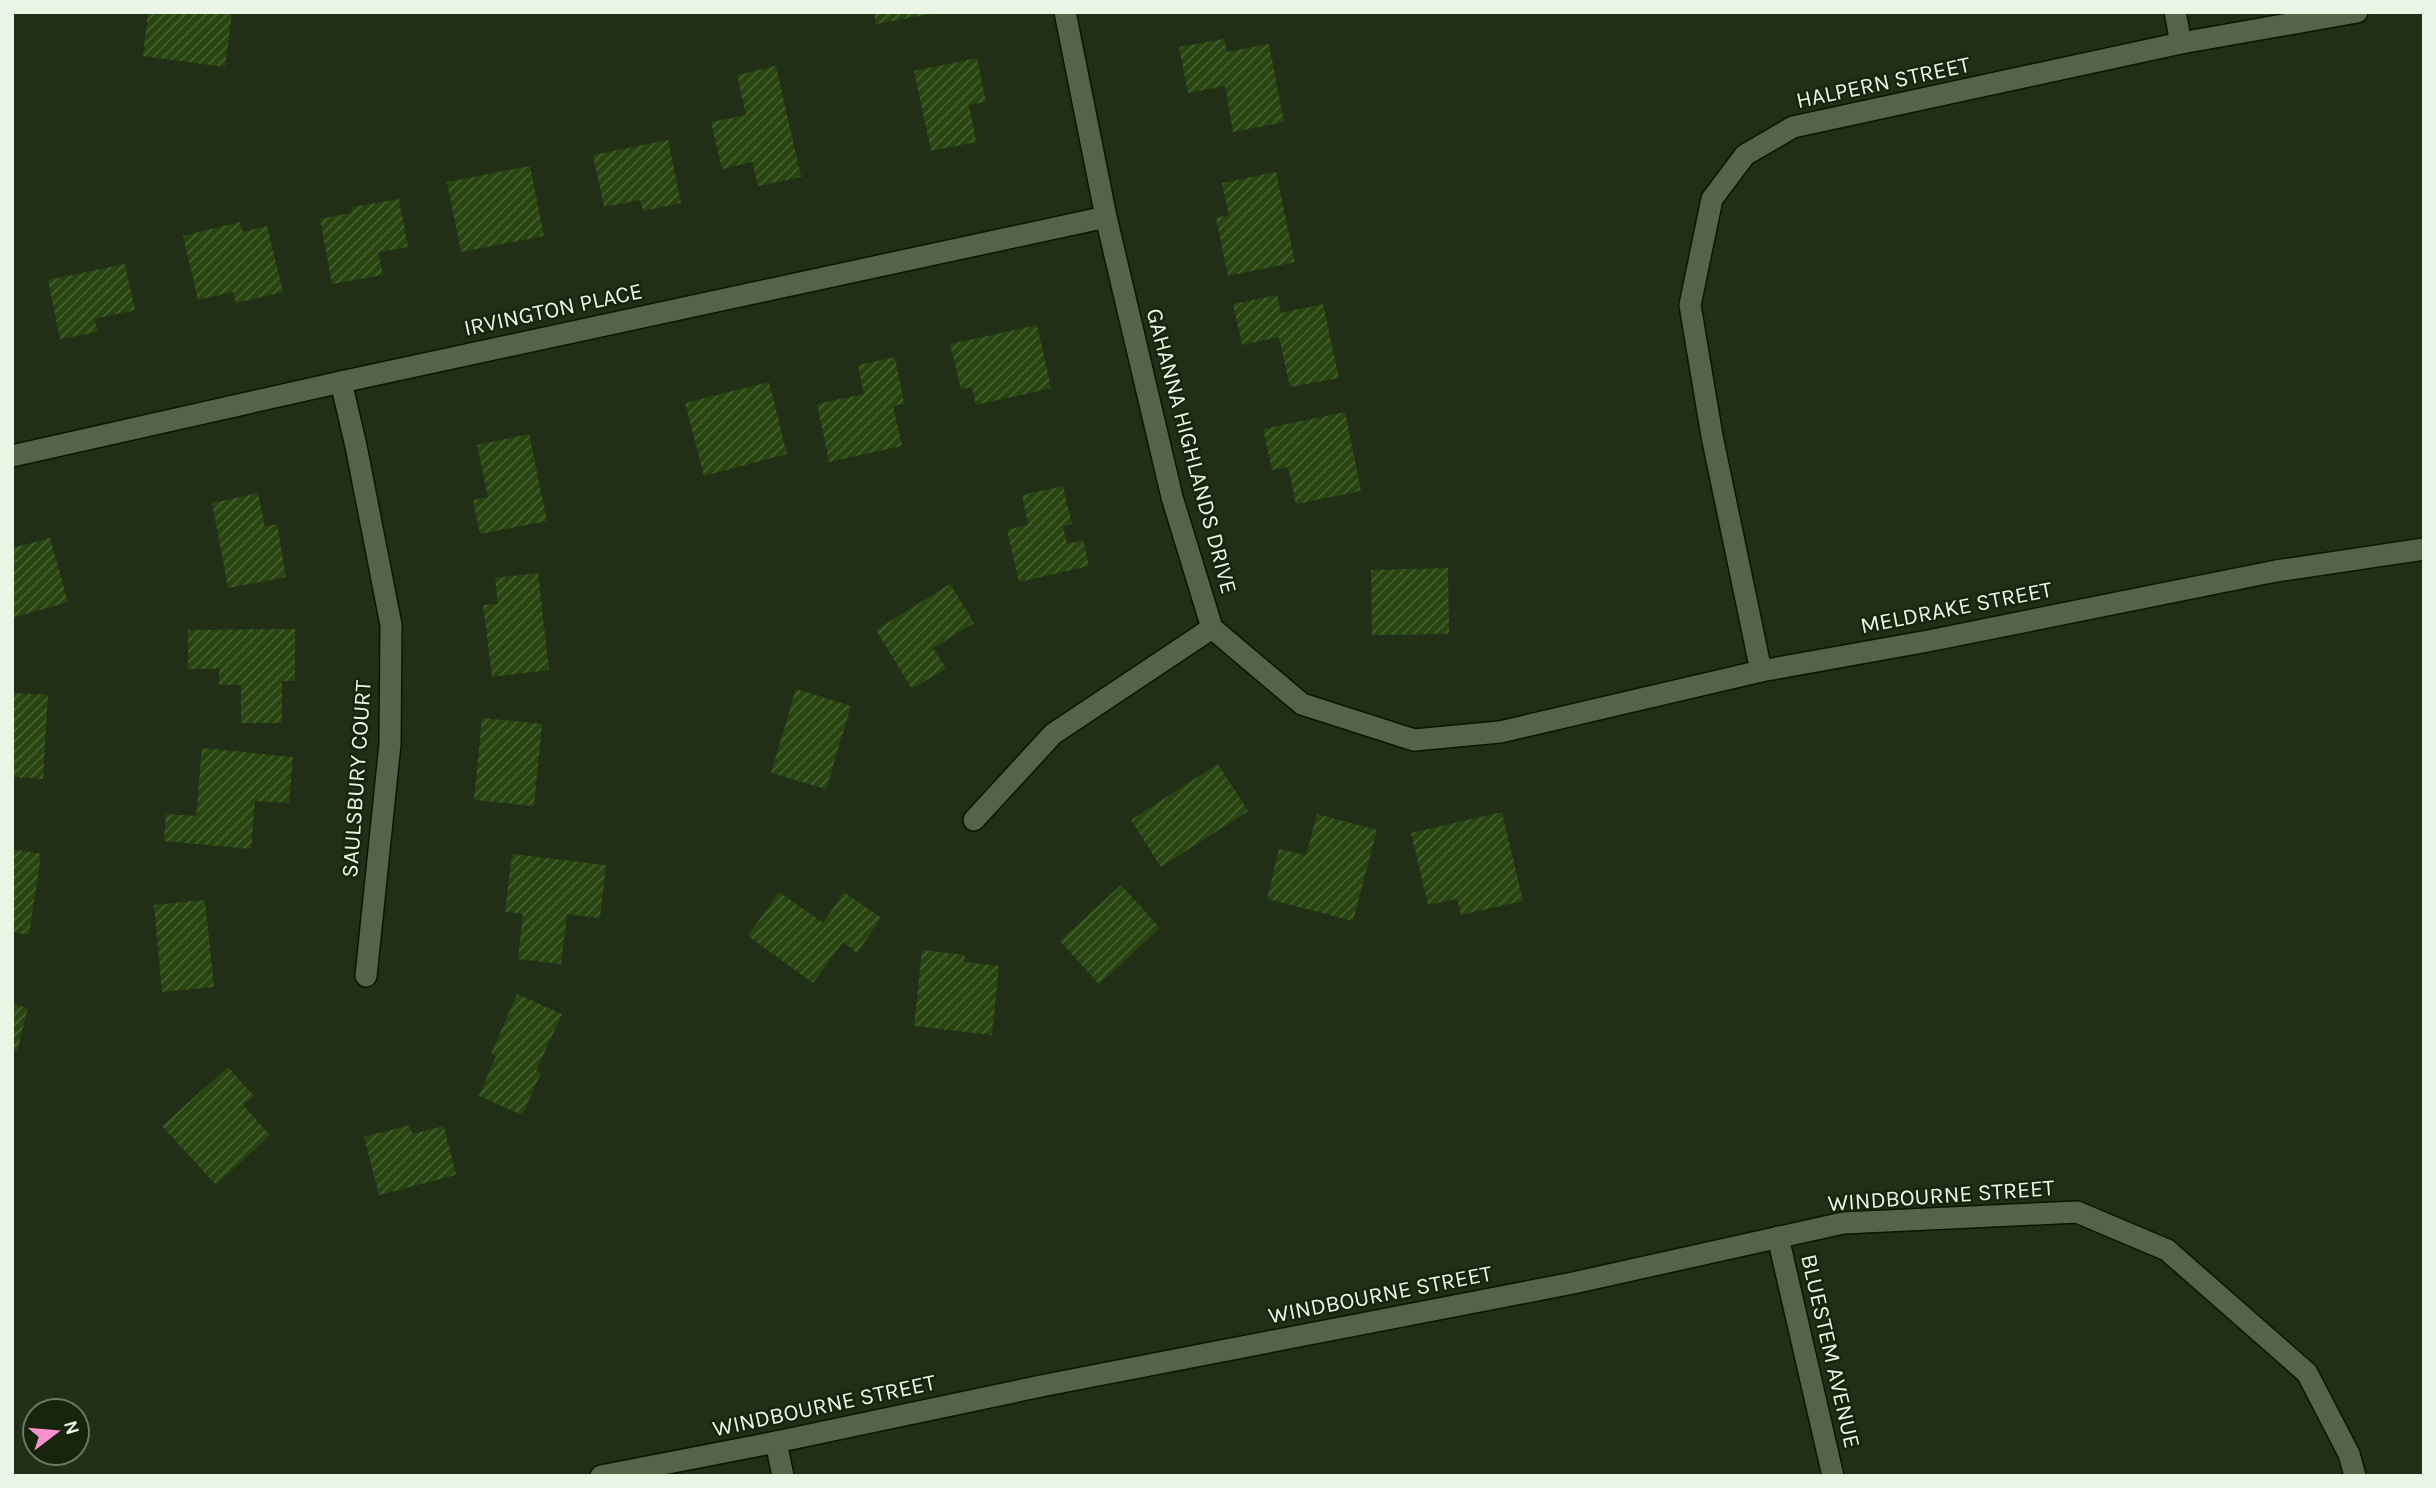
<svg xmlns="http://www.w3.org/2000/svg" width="2436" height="1488" viewBox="0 0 2436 1488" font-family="Karla,sans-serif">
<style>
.building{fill:url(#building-hatch)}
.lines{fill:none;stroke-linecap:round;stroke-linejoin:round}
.street-casing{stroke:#091702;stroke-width:24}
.street{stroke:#536449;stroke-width:21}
.labels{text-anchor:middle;stroke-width:5;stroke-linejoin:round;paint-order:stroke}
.street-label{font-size:23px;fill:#ebf5e5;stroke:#17250d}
</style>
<defs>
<pattern id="building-hatch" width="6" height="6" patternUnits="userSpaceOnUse" patternTransform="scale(1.75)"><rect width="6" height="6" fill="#284510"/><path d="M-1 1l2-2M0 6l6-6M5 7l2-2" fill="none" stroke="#476033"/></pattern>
</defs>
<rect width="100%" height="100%" fill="#202f16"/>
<g class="building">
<polygon points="148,12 232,12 225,67 143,56"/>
<polygon points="874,12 931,12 931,14 876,24"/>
<polygon points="1224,39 1227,52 1269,44 1284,122 1233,132 1225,86 1188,93 1179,47"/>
<polygon points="977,58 986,102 969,105 976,142 931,151 914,71"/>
<polygon points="776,66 801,177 758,186 752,162 722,169 711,122 746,115 737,75"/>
<polygon points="668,140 681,203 643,211 640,200 604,207 593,155"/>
<polygon points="530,166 544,236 461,252 447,182"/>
<polygon points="1276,172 1295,262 1228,276 1216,218 1229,215 1222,183"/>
<polygon points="399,199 408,247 378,252 383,275 332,284 320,219 351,213 353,207"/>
<polygon points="240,222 243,232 267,226 283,292 236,303 233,292 198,300 183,236"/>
<polygon points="125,264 135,310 94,319 98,332 60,339 48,280"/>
<polygon points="1277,295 1281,313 1323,304 1339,378 1290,387 1279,337 1242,345 1233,304"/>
<polygon points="1037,325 1051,388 976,405 972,387 961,389 950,344"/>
<polygon points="895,357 904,404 893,406 902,446 829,462 817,404 864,394 858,365"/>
<polygon points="769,382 787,454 704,476 685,403"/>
<polygon points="1345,412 1361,491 1296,504 1288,467 1272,470 1263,429"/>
<polygon points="529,434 547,521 480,534 473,500 488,497 477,445"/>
<polygon points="1063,486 1072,524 1063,526 1067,544 1083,540 1089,566 1019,582 1007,530 1028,524 1022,495"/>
<polygon points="258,493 265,527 277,524 286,577 228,588 212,503"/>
<polygon points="50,538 68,602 12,618 12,566 15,565 12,548"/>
<polygon points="1448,568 1449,634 1372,635 1371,570"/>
<polygon points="538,573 549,670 492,677 483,605 498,604 495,578"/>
<polygon points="950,584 974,623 933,648 946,668 912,689 876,630"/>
<polygon points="295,629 295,681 282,681 282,723 241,723 241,685 219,685 219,669 188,669 188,630"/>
<polygon points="796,689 851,706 826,789 771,773"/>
<polygon points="12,693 48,695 43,779 12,777"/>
<polygon points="482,718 542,724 534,806 474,800"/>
<polygon points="202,748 293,757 289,803 255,801 251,849 164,841 166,814 196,816"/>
<polygon points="1218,764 1248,811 1161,867 1131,820"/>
<polygon points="1502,812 1523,901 1461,915 1457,899 1428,905 1411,833"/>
<polygon points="1317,814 1377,830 1353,921 1267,899 1279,849 1306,855"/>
<polygon points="12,849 41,854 29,935 12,932"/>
<polygon points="512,854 606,865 600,918 567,914 561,964 518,959 523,914 505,912"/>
<polygon points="1121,885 1160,928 1099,984 1060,941"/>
<polygon points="779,892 823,923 844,892 881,918 857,953 843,942 813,983 748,936"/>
<polygon points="205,900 214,987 162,992 154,905"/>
<polygon points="922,950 965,955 964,962 999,966 992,1035 914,1026"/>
<polygon points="517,994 562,1014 536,1071 541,1073 522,1115 479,1096 496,1056 491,1054"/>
<polygon points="12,1004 28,1008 17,1052 12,1050"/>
<polygon points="228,1067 254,1096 243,1105 270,1135 216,1185 162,1126"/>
<polygon points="410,1125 412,1134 444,1126 456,1175 379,1195 364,1137"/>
</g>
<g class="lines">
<g class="street-casing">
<g id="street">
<polyline points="1065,12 1106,217 1172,497 1212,628 1302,704 1414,740 1500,732 1761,671 1928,641 2276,571 2424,549"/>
<polyline points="2175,12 2181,43"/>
<polyline points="341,382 356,446 391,625 390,744 366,976"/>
<polyline points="12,456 341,382 1106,217"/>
<polyline points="1761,671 1712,436 1690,305 1712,199 1745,155 1793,127 2181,43 2357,12"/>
<polyline points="974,820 1053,734 1212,628"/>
<polyline points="1778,1237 1833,1476"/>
<polyline points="776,1442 783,1476"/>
<polyline points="601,1476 776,1442 1046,1385 1573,1283 1843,1223 2077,1212 2167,1250 2307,1373 2349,1454 2355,1476"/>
</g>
</g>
<use href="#street" class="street"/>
</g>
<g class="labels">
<g class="street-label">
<text transform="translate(1883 82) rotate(-12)" y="8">HALPERN STREET</text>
<text transform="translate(553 309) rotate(-12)" y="8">IRVINGTON PLACE</text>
<text transform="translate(1192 451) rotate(75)" y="8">GAHANNA HIGHLANDS DRIVE</text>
<text transform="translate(1956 607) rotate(-11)" y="8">MELDRAKE STREET</text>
<text transform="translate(356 779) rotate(-86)" y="8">SAULSBURY COURT</text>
<text transform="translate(1941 1195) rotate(-4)" y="8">WINDBOURNE STREET</text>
<text transform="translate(1380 1294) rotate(-11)" y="8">WINDBOURNE STREET</text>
<text transform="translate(1831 1351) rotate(77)" y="8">BLUESTEM AVENUE</text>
<text transform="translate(824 1405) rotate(-12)" y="8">WINDBOURNE STREET</text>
</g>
</g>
<rect width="2436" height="1488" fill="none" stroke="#ebf5e5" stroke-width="28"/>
<g transform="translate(56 1432) rotate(74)"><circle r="33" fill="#17250d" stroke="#6c7863" stroke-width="2"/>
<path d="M0-5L12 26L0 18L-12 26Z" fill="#f790ce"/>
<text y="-10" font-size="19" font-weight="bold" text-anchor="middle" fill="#ebf5e5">N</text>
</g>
</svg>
